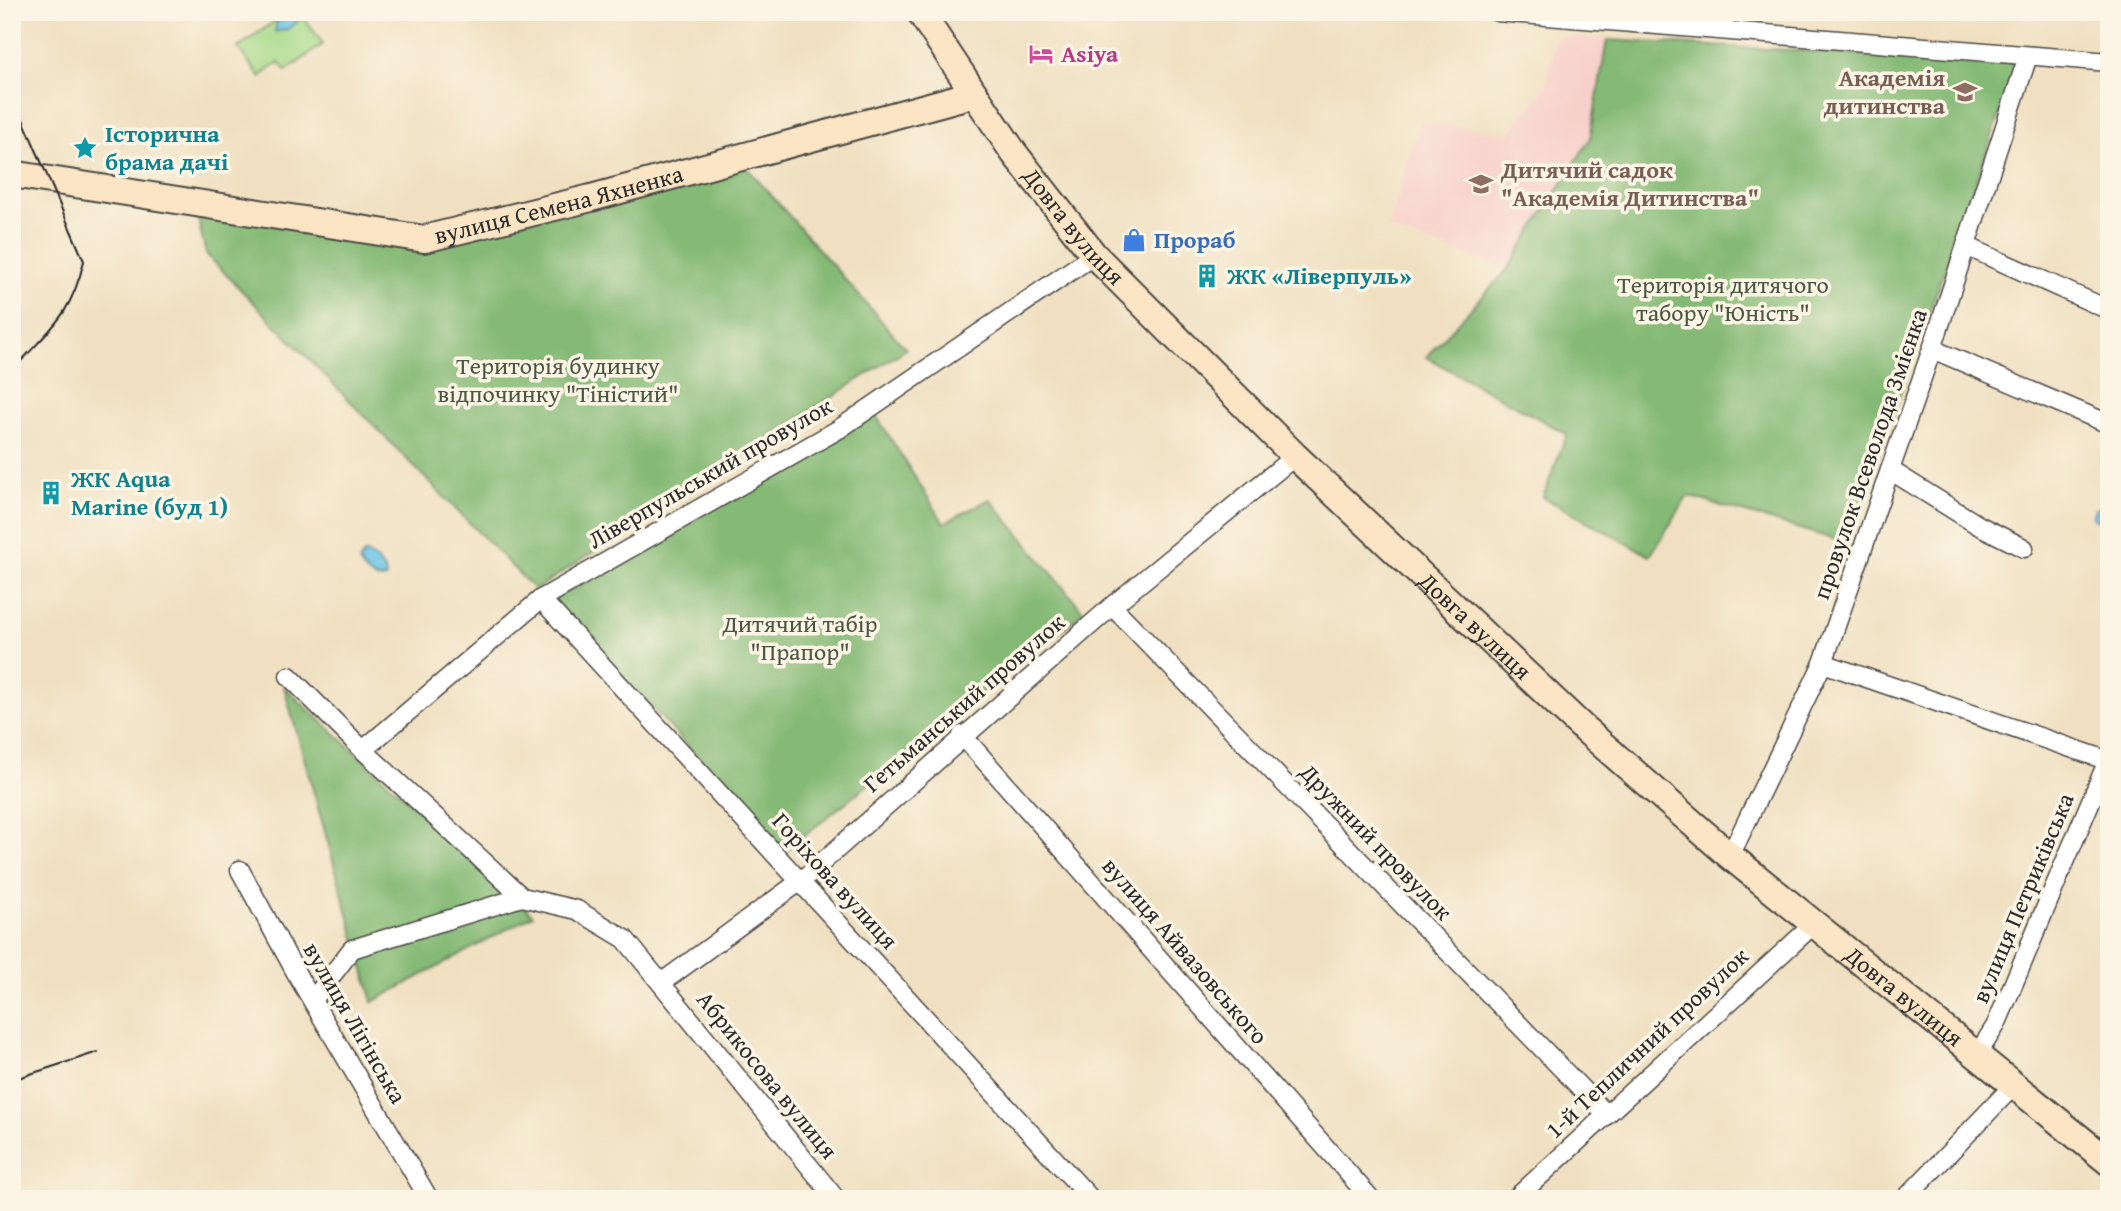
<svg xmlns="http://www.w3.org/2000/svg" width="2121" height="1211" viewBox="0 0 2121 1211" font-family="'Gentium Book Plus',serif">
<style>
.built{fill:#f7d0ca}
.green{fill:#a7da8a;stroke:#69825a;stroke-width:2}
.forest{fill:#85ba76;stroke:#587250;stroke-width:2}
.water{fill:#69c5e7;stroke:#4a7889;stroke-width:2}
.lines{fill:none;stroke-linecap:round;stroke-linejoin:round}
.street-casing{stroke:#494642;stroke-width:21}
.secondary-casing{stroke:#494642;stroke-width:30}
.street{stroke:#fff;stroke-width:18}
.secondary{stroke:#fce5c4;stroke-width:26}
.tram{stroke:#2b2b2b;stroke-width:2}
.labels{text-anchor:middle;stroke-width:7;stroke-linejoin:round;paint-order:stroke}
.hotel-label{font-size:24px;font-weight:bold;fill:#b23c85;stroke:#fcf5e5;text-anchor:start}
.education-label{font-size:24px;font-weight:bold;fill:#785e54;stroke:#fcf5e5;text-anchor:end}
.culture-label{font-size:24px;font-weight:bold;fill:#0d838f;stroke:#fcf5e5;text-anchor:start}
.street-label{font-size:24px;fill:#2b2b2b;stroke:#fcf5e5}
.shop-label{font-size:24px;font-weight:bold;fill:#366cbe;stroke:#fcf5e5;text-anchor:start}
.park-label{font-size:24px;fill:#4a5743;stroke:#fcf5e5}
</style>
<rect width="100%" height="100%" fill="#fcf5e5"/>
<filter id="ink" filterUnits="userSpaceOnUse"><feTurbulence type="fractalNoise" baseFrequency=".0143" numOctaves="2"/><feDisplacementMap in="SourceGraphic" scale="14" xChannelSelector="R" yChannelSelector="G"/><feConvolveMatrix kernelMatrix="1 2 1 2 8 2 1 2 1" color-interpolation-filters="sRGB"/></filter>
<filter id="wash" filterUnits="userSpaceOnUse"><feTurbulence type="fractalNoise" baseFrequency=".00686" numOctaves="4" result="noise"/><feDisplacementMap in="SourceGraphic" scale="28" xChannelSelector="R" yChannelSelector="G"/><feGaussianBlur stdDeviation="1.57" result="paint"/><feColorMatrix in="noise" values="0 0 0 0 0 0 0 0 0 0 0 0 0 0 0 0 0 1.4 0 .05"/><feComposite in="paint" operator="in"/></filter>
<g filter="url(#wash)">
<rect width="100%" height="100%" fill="#f0e0c1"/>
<polygon class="built" points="1557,36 1607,40 1590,139 1508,269 1388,229 1420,122 1509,134 1546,86"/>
<polygon class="green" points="287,12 300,12 323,44 286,71 279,62 260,77 238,48"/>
<g class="forest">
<polygon points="1607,40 2018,63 1847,543 1688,496 1650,556 1543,497 1567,434 1426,357 1508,269 1590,139"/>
<polygon points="742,162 906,349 535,590 206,254 196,210 424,247"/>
<polygon points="875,414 944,523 990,499 1084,612 785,851 552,600"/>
<polygon points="284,687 533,915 373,1002"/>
</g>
<g class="water">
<polygon points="295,12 300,14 299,20 288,29 275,32 277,22"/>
<polygon points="2101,507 2109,510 2109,526 2092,518 2095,509"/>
<path d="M 364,554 C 373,554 387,570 386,578 C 374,582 364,571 359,562 Z"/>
</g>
</g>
<g filter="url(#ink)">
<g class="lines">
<g class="street-casing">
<g id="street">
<polyline points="1497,12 2109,62"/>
<polyline points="1966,246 2109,310"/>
<polyline points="1932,349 2109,424"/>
<polyline points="1890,470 1978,525 2024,548"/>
<polyline points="541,599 1091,1199"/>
<polyline points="1112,606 1605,1113"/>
<polyline points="1823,663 2109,761"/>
<polyline points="289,676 363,750 522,897"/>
<polyline points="962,735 1371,1199"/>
<polyline points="363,750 541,599 839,429 1094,255"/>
<polyline points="1730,856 1823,663 1932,349 2028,56"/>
<polyline points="240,870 300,980 429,1199"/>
<polyline points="661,983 802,880 1112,606 1295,456"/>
<polyline points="313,1000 352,949 522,897 577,910 625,939 836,1199"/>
<polyline points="1977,1055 1996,1025 2109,758"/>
<polyline points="1515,1199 1814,924"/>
<polyline points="1905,1199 2013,1086"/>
</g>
</g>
<g class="secondary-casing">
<g id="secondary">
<path id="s1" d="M 920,12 L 1014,153 L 1094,255 L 1295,456 L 1581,726 L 1730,856 L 2109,1162"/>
<path id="s2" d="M 12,174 L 424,239 L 591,198 L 973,94"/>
</g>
</g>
<use href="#street" class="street"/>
<use href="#secondary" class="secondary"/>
<g class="tram">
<path d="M 12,94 L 84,261 C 70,319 50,328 12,371"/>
<polyline points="12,1080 98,1052"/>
</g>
</g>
</g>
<defs>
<g id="hotel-bare" transform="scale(1.89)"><path d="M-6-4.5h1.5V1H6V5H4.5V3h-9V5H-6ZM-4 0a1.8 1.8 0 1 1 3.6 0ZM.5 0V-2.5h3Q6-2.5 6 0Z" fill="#d1479c" stroke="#fcf5e5" stroke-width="2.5" paint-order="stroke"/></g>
<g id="school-bare" transform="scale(1.89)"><path d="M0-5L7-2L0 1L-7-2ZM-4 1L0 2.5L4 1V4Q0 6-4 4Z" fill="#8d6e63" stroke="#fcf5e5" stroke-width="2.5" paint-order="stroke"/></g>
<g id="sight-bare" transform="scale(1.89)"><path d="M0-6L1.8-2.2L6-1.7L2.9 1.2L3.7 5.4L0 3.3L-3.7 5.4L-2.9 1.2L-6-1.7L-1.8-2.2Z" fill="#0f9aa8" stroke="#fcf5e5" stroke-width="2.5" paint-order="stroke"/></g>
<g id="shop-bare" transform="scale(1.89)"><path d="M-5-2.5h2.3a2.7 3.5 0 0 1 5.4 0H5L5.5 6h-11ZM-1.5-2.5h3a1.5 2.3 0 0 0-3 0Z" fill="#3f7fe0" stroke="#fcf5e5" stroke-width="2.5" paint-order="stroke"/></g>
<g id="building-bare" transform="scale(1.89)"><path d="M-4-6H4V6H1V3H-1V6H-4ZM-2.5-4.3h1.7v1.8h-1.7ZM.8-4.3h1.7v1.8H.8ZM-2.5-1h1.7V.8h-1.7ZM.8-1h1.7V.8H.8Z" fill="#0f9aa8" stroke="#fcf5e5" stroke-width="2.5" paint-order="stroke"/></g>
</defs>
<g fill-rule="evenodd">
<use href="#hotel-bare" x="1041" y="54"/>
<use href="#school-bare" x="1965" y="92"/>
<use href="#sight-bare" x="85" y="148"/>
<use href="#school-bare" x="1481" y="184"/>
<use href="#shop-bare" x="1134" y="240"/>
<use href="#building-bare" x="1207" y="276"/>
<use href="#building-bare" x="51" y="493"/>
</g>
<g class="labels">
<g class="hotel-label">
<text x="1061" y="62">Asiya</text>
</g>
<g class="education-label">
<text x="1945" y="86">Академія<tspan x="1945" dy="28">дитинства</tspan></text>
<text x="1501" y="178" text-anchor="start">Дитячий садок<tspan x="1501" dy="28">"Академія Дитинства"</tspan></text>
</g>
<g class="culture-label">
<text x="105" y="142">Історична<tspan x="105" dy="28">брама дачі</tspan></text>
<text x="1227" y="284">ЖК «Ліверпуль»</text>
<text x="71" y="487">ЖК Aqua<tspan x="71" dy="28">Marine (буд 1)</tspan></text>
</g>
<g class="street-label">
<text dy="8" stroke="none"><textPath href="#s2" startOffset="556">вулиця Семена Яхненка</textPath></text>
<text dy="8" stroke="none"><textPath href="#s1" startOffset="264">Довга вулиця</textPath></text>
<text transform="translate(1870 454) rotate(-71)" y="8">провулок Всеволода Змієнка</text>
<text transform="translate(710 473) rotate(-30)" y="8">Ліверпульський провулок</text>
<text dy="8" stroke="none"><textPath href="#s1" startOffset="831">Довга вулиця</textPath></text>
<text transform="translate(964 703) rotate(-41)" y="8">Гетьманський провулок</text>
<text transform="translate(1376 842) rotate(46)" y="8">Дружний провулок</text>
<text transform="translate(835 881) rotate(48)" y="8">Горіхова вулиця</text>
<text transform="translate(2023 898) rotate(-67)" y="8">вулиця Петриківська</text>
<text transform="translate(1185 951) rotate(49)" y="8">вулиця Айвазовського</text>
<text dy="8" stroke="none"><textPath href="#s1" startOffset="1398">Довга вулиця</textPath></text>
<text transform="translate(355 1023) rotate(60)" y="8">вулиця Лігінська</text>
<text transform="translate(1647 1043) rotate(-43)" y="8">1-й Тепличний провулок</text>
<text transform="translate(767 1075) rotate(51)" y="8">Абрикосова вулиця</text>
</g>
<g class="shop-label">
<text x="1154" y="248">Прораб</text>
</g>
<g class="park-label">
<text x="1723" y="293">Територія дитячого<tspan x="1723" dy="28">табору "Юність"</tspan></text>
<text x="558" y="374">Територія будинку<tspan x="558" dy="28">відпочинку "Тіністий"</tspan></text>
<text x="800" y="632">Дитячий табір<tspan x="800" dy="28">"Прапор"</tspan></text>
</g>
</g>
<rect width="2121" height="1211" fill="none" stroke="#fcf5e5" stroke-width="42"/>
</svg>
